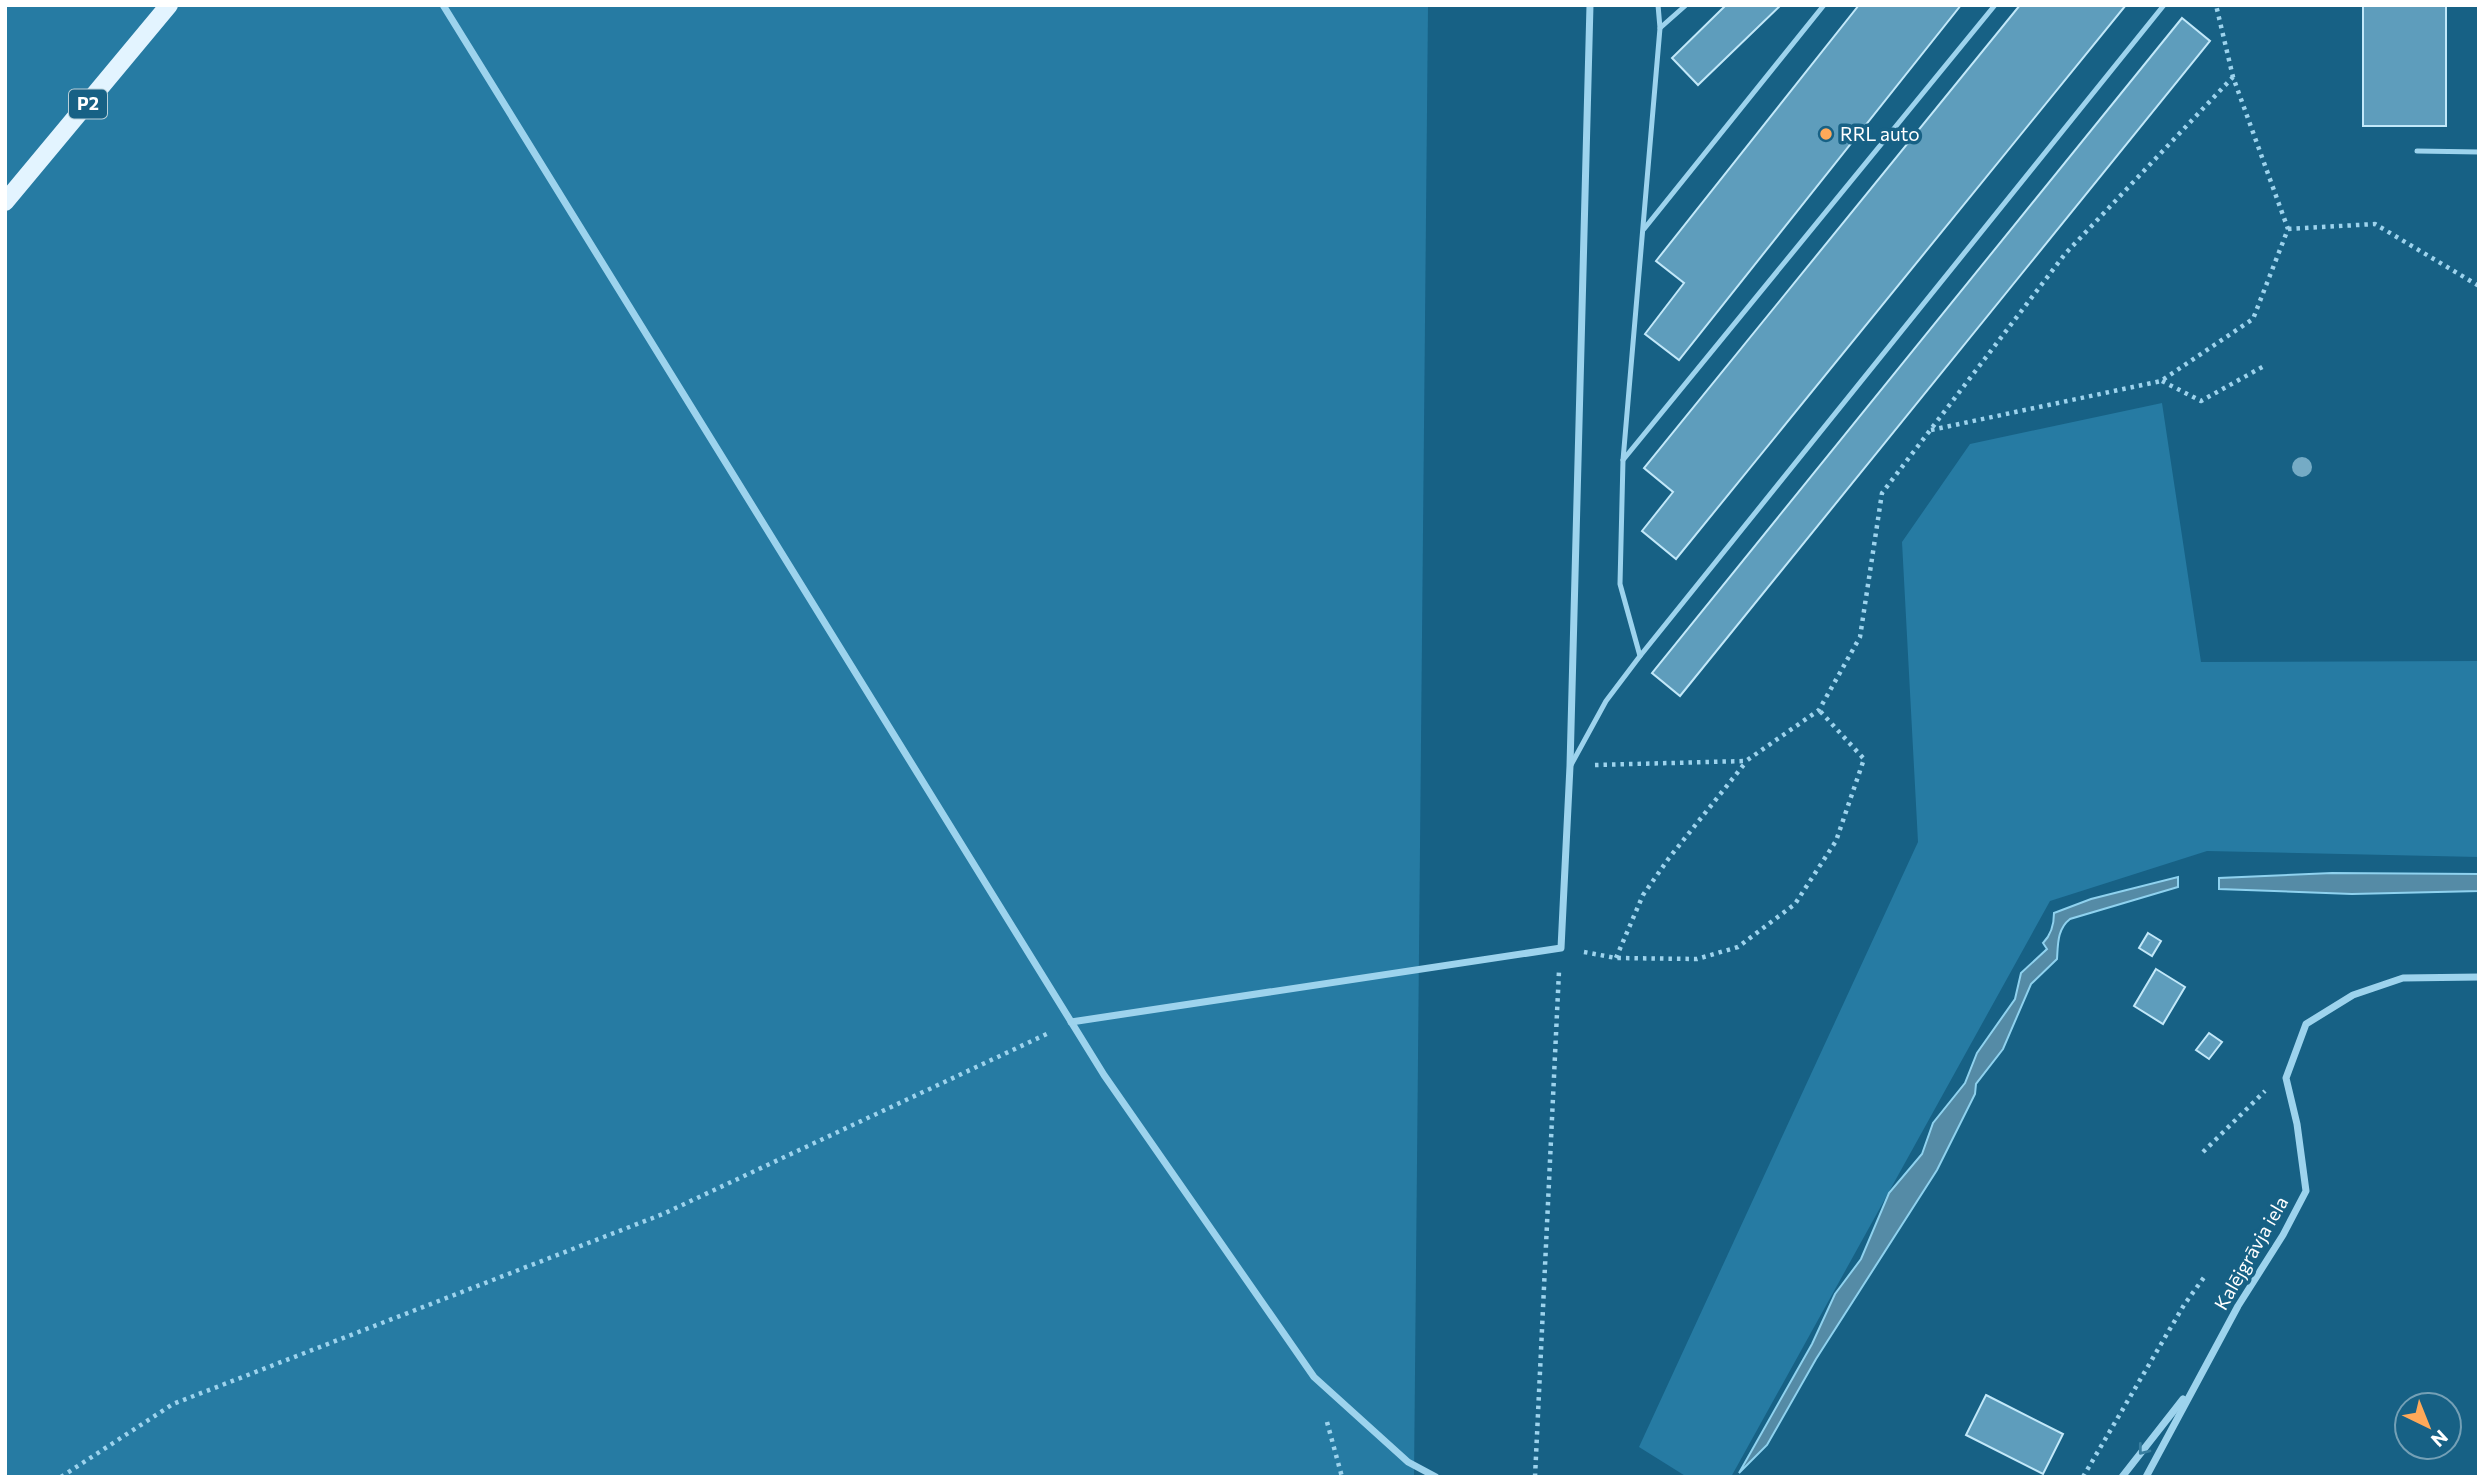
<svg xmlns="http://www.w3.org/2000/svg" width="2484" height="1482" viewBox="0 0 2484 1482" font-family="Commissioner,sans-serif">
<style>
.green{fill:#267ba3}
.water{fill:#558ba6;stroke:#8fd2ef;stroke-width:2}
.building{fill:#5e9dbc;stroke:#c2e8f9;stroke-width:2}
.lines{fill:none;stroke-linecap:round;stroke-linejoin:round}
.path{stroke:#9dd3ed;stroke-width:4.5;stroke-dasharray:3.5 5;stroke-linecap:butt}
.lane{stroke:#9dd3ed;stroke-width:5}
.street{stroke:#9dd3ed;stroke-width:7}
.primary{stroke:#e3f4ff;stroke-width:18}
.tree{fill:#75abc5}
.oneway{stroke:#387e9f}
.poi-dot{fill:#ffa959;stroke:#176185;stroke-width:2.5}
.labels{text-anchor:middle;stroke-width:7;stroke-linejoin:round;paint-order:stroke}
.shield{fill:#176185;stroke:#b9d0da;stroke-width:2}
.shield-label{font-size:18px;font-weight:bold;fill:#fff}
.poi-label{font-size:19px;fill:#fff;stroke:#176185;text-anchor:start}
.street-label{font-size:19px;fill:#fff;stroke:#176185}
</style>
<rect width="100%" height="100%" fill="#176185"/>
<g class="green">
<polygon points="5,5 1428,5 1414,1477 5,1477"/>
<polygon points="2162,403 2201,662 2479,661 2479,857 2207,851 2050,901 1731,1477 1687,1477 1639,1447 1918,842 1902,542 1970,444"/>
</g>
<g class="water">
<polygon points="2332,873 2479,874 2479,891 2352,894 2219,889 2219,878"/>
<path d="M 2178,877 L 2178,887 L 2070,919 C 2057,929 2058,945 2057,959 L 2031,984 L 2003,1049 L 1976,1084 L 1975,1094 L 1937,1170 L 1816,1359 L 1767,1445 L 1739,1473 L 1812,1344 L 1835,1294 L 1861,1259 L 1889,1193 L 1922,1154 L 1933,1123 L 1965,1083 L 1977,1053 L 2015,999 L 2021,973 L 2047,949 L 2043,943 C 2051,935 2054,924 2054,913 L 2091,899 Z"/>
</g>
<g class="building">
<polygon points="1726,5 1781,5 1698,85 1672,58"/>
<polygon points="1859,5 1961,5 1679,360 1645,334 1684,283 1656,261"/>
<polygon points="2020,5 2126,5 1676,559 1642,531 1673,492 1644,468"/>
<rect x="2363" y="5" width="83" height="121"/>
<polygon points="2182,18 2210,41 1680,696 1652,673"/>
<polygon points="2148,933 2161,941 2152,956 2139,948"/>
<polygon points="2156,969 2185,987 2163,1024 2134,1006"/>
<polygon points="2209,1033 2222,1042 2209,1059 2196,1050"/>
<polygon points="1986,1395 2063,1434 2043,1474 1966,1435"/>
</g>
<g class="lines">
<g class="path">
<polyline points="2288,229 2375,224 2479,286"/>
<polyline points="2162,381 2201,401 2264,366"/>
<polyline points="1931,430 2161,381 2253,319 2288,229 2233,77 2216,5"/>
<polyline points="1595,765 1746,761 1819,710 1860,637 1882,493 2065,254 2233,77"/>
<polyline points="1584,952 1616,958 1697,959 1738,947 1795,904 1836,841 1864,759 1819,710"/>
<polyline points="1616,958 1643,895 1669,858 1746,762"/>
<polyline points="2203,1152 2265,1091"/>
<polyline points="1327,1422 1342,1477"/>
<polyline points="61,1477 173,1404 663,1214 1051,1032"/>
<polyline points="1535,1477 1559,971"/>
<polyline points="2083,1477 2184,1305 2205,1276"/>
</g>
<g class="lane">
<polyline points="1658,5 1660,28 1623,460 1620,584 1640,656 2164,5"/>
<polyline points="1660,28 1686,5"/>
<polyline points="2417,151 2479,152"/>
<polyline points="1644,229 1824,5"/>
<polyline points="1623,460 1995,5"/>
<polyline points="1571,765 1606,701 1640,656"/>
</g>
<g class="street">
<polyline points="443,5 1104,1075 1314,1377 1408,1462 1436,1477"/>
<polyline points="1071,1022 1561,948 1570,766 1590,5"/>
<polyline points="2122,1477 2183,1399"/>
<polyline points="2146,1477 2238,1306 2283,1235 2306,1191 2297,1124 2286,1078 2306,1024 2353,995 2403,978 2479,977"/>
</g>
<polyline class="primary" points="5,202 169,5"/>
</g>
<circle class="tree" cx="2302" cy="467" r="10"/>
<defs><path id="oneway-chevron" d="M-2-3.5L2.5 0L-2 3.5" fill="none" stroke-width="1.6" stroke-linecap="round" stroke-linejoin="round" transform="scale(1.75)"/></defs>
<use class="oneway" href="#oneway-chevron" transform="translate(2143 1450) rotate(128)"/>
<circle class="poi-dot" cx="1826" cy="134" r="7"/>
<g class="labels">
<rect class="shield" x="69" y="89.5" width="38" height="29" rx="5"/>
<g class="shield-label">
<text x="88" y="110">P2</text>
</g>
<g class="poi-label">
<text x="1840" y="141">RRL auto</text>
</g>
<g class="street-label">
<text transform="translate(2251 1253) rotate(-60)" y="7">Kalējgrāvja iela</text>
</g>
</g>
<rect width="2484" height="1482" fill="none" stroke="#ffffff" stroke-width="14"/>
<g transform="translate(2428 1426) rotate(137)"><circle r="33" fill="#176185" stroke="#74a0b6" stroke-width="2"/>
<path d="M0-5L12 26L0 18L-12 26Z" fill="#ffa959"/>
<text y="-10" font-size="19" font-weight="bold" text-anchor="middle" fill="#ffffff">N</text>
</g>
</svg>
